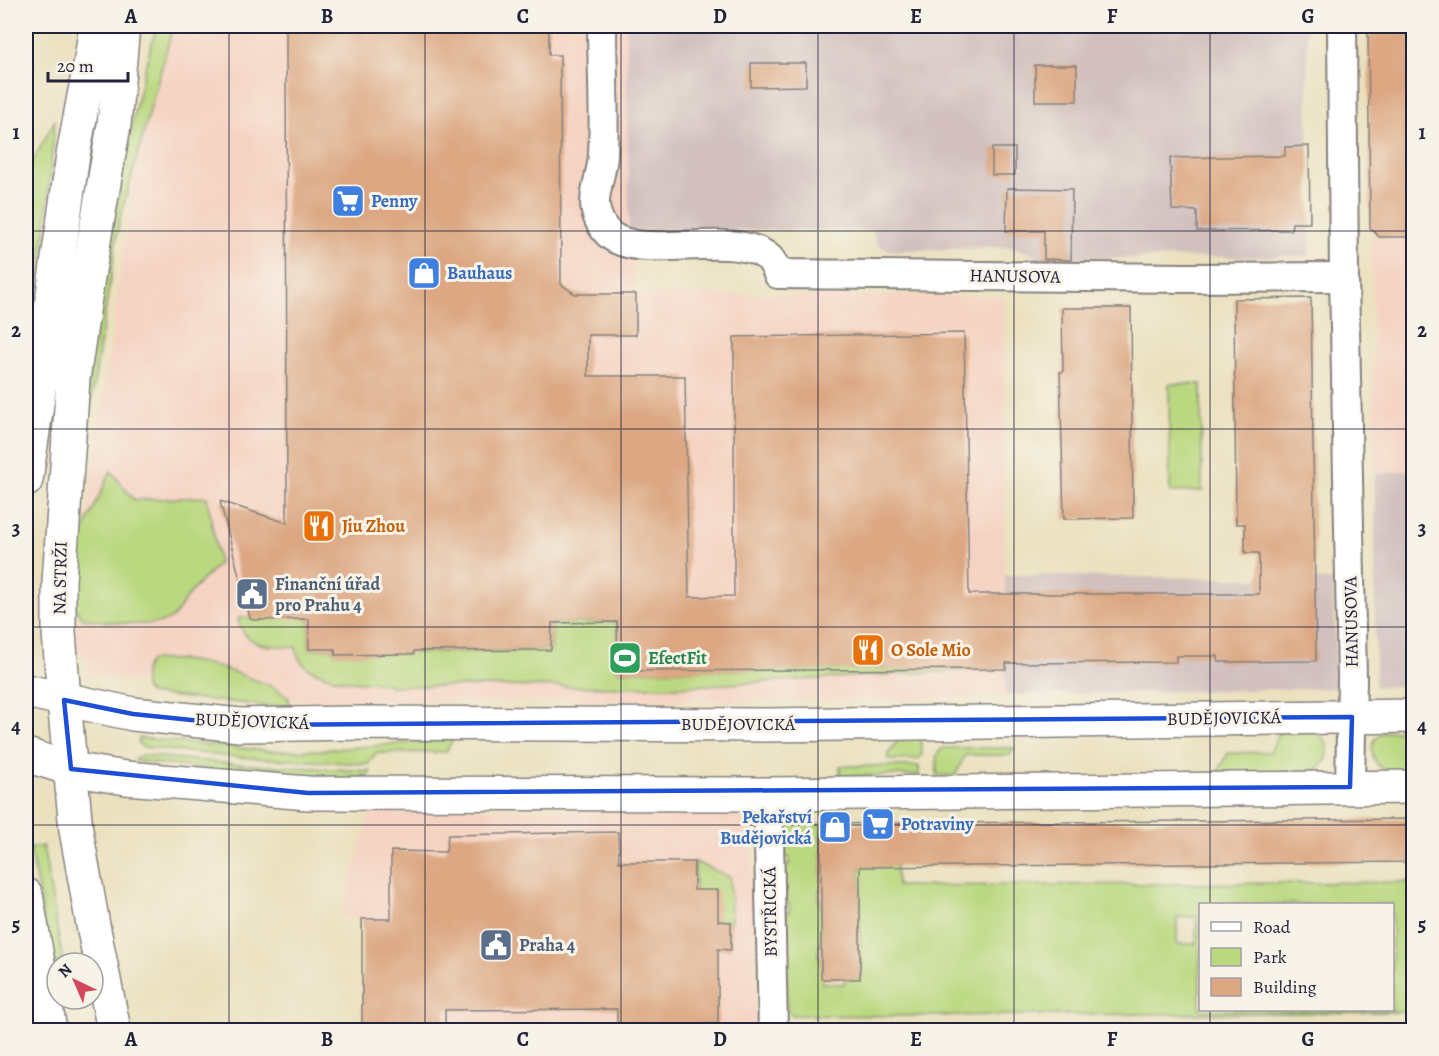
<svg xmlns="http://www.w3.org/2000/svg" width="1439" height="1056" viewBox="0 0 1439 1056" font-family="Alegreya,serif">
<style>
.built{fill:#f5d3c2}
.industrial{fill:#d1c0bd}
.green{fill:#bad87f;stroke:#6e7d5d;stroke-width:1.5;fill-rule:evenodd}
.building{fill:#dca782}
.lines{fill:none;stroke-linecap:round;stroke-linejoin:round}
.street-casing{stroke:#86827d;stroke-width:32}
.secondary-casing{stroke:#86827d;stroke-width:36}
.street{stroke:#fff;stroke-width:28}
.secondary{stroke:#fff;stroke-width:33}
.marked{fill:none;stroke:#1d4ed8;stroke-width:4.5;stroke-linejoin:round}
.grid{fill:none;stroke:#22223b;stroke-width:1.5;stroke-opacity:0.55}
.labels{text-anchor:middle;stroke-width:6;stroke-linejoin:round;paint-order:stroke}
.shop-label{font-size:18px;font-weight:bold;fill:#366cbe;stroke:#f7f3e8;text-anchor:start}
.street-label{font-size:18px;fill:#22223b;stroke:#f7f3e8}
.food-label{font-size:18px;font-weight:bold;fill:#c56008;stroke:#f7f3e8;text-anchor:start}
.service-label{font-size:18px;font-weight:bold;fill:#4e5e75;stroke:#f7f3e8;text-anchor:start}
.leisure-label{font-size:18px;font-weight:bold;fill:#27864d;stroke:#f7f3e8;text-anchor:start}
.neatline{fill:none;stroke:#22223b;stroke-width:2}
.grid-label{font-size:20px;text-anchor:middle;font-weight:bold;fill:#22223b}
</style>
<rect width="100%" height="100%" fill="#f7f3e8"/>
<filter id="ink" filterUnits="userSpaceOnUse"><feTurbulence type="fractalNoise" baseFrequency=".0167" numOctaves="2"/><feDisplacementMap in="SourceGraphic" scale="12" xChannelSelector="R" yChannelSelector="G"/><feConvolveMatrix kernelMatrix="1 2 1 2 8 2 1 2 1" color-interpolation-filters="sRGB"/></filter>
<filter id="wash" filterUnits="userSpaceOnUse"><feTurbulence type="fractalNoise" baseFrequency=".008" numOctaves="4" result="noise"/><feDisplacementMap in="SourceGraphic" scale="24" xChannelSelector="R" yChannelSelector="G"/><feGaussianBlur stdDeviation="1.35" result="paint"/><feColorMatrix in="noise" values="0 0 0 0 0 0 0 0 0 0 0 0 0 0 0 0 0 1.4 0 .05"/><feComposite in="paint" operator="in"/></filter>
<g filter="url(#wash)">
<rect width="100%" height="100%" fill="#ebe1bf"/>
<g class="built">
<polygon points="168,26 626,26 629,230 636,294 1004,296 1005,695 920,700 313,701 92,675 74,643 89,498 146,94"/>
<polygon points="1413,236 1413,470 1375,474 1371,240"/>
<polygon points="371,808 751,811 757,1030 362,1030 362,919 341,917"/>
</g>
<g class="industrial">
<polygon points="626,26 1307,26 1310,256 1044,259 1013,247 891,251 877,245 873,230 629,230"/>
<polygon points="1413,470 1413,687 1375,687 1375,474"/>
<polygon points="1005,575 1334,580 1336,688 1005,695"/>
</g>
<g class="green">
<path d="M 157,26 L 173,26 L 119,223 L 86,436 L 92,444 L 89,448 L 84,450 L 81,442 C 90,368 101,295 114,221 C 125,155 137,90 157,26 Z"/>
<polygon points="55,120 45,233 26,370 26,174"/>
<polygon points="1169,384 1201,384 1202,491 1170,492"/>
<path d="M 111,471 L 134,500 L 207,497 L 219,563 C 209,574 197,585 187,597 C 181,605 179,613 170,619 C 155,629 101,621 82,618 L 73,605 L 78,543 Z"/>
<path d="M 309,617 L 309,649 L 335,649 L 335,654 L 551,650 L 552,623 L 615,622 L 617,623 L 618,671 L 1006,668 L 676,687 L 392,686 C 381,681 372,683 360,682 C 342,681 326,677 310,669 C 301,663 297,657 296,647 C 271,646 243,649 238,618 Z"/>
<path d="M 151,660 C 191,657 216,665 252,679 C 266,684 279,688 289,699 L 290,708 L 149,694 C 141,683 142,670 151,660 Z"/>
<path d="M 1280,731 L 1314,732 C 1334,740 1332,766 1311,772 L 1217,774 L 1228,753 L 1270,752 Z"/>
<path d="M 1413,731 L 1413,771 C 1405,771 1393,773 1385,770 C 1369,763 1367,738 1385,732 C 1393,730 1405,731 1413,731 Z"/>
<polygon points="901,736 920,736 922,755 918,759 888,760 888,754"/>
<polygon points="139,738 270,751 321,750 453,739 446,752 376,753 368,764 234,757 143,747 138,743"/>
<path d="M 944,748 L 1014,748 L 1010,755 L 965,755 L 955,776 L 937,775 C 937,765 933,753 944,748 Z"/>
<polygon points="142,755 233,764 371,771 366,778 233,772 135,761 136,758"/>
<polygon points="840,766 919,766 919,775 840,776"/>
<path d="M 786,824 L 821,824 L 821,890 L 819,890 L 819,901 L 821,901 L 821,945 L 819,945 L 818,956 L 821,957 L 822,983 L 844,984 L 845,979 L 860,979 L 860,867 L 896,866 L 897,886 L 1413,882 L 1413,1012 L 897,1016 L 791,1015 L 787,1008 L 785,912 L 789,912 L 790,904 L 785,903 L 785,865 L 789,865 L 789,857 L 785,857 ZM 1200,904 L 1392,904 L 1392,1010 L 1200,1010 ZM 1177,917 L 1196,917 L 1196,944 L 1177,944 Z"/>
<polygon points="43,846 63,963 57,963 57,992 30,848"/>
<polygon points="695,862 730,877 731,922 718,921 695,890"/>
</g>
<g id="blocks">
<g class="building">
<polygon points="286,26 549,26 549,55 560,55 561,284 575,294 636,294 636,335 588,335 588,376 685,376 689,597 734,596 734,337 964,333 969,594 1259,594 1259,553 1245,553 1245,524 1236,524 1234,299 1311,298 1316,661 1218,662 1218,656 1176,656 1176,662 1006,663 1006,669 618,671 617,622 552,623 551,650 414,651 414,654 335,655 335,649 309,649 309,619 253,620 250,618 220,501 287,523"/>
<polygon points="1368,26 1413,26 1413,237 1379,237 1370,228"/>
<polygon points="751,63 806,63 806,86 751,87"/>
<rect x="1035" y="65" width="42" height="36"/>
<polygon points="1309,146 1310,223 1292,223 1291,230 1197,231 1197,211 1172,210 1170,158 1285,156 1285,147"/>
<rect x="992" y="148" width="23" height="27"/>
<polygon points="1007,188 1072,189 1071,260 1044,259 1044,231 1006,231"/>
<polygon points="1062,308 1131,308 1133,518 1064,519 1060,372 1063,372"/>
<polygon points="1413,819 1413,862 860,867 860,979 821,979 821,824"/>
<polygon points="618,832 619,862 694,862 694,890 718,890 718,921 731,922 731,950 718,949 718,1023 694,1025 694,1030 617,1030 617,1009 445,1010 445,1030 362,1030 362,919 391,919 391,851 446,852 448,835"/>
</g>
</g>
</g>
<g filter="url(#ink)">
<use href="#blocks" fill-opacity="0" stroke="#86827d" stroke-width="1.5"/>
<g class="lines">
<g class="street-casing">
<g id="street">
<path d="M 602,26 C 602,68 605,111 603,153 C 603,170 595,186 595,203 C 595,214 601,227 610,235 C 643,262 735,228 769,258 C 773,262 776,269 778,274 L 1186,278 L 1344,277"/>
<polyline points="1342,26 1344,277 1352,678 1350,787"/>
<polyline points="768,794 773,1030"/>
</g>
</g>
<g class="secondary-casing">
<g id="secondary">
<polyline points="26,480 73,155 91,59 96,26"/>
<polyline points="26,691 133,714 240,725 353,723 768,725 1414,716"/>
<polyline points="26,755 71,769 126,778 308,793 768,794 1414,787"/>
<polyline points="26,895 50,1030"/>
<polyline points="114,1030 93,925 76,830 64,700 59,632 59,581 73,379 89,270 114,125 123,26"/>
</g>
</g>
<use href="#street" class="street"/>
<use href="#secondary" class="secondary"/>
</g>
</g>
<path class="marked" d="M 64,700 L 133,714 L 240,725 L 1352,717 L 1350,787 L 308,793 L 71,769 Z"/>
<path class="grid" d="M 229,26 L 229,1030M 425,26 L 425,1030M 621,26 L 621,1030M 818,26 L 818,1030M 1014,26 L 1014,1030M 1210,26 L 1210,904M 26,231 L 1414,231M 26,429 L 1414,429M 26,627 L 1414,627M 26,825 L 1414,825M 1210,1010 L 1210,1030"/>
<defs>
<g id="supermarket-square" transform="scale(1.725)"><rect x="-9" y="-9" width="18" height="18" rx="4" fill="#3f7fe0" stroke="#f7f3e8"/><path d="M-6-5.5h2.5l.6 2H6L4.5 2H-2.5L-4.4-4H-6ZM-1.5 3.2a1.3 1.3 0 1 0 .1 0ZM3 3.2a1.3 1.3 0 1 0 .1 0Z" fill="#fff"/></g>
<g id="shop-square" transform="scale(1.725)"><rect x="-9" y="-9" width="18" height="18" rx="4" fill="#3f7fe0" stroke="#f7f3e8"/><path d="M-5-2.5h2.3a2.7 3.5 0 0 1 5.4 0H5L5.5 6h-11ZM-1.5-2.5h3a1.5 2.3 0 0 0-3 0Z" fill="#fff"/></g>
<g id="restaurant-square" transform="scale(1.725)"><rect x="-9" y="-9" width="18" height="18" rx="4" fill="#e8710a" stroke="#f7f3e8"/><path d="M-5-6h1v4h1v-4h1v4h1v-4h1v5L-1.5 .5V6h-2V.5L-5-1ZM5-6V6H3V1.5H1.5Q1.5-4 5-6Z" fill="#fff"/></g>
<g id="civic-square" transform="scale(1.725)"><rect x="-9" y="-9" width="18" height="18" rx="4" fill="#5c6f8a" stroke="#f7f3e8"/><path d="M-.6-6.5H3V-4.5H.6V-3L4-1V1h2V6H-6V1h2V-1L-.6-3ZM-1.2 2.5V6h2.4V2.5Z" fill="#fff"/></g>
<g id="stadium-square" transform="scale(1.725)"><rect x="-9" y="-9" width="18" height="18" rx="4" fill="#2e9e5b" stroke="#f7f3e8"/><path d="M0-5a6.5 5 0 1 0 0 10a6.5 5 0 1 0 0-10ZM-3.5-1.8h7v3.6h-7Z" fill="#fff"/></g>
</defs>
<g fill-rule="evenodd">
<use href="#supermarket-square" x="348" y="201"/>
<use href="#shop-square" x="424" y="273"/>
<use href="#restaurant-square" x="319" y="526"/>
<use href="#civic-square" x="252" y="594"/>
<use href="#restaurant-square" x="868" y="650"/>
<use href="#stadium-square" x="625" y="658"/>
<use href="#supermarket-square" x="878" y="824"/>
<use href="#shop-square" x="835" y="827"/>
<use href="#civic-square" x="496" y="945"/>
</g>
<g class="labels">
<g class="shop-label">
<text x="371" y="207">Penny</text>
<text x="447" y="279">Bauhaus</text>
<text x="812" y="823" text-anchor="end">Pekařství<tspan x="812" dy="21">Budějovická</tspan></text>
<text x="901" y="830">Potraviny</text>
</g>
<g class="street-label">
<text transform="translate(1015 276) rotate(1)" y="6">HANUSOVA</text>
<text transform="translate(60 578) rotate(-89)" y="6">NA STRŽI</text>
<text transform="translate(1351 622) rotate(-91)" y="6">HANUSOVA</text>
<text transform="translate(1224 718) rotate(-1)" y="6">BUDĚJOVICKÁ</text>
<text transform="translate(252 721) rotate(2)" y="6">BUDĚJOVICKÁ</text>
<text x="738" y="730">BUDĚJOVICKÁ</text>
<text transform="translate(770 912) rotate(-91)" y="6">BYSTŘICKÁ</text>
</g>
<g class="food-label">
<text x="342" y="532">Jiu Zhou</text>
<text x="891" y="656">O Sole Mio</text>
</g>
<g class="service-label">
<text x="275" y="590">Finanční úřad<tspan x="275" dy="21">pro Prahu 4</tspan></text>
<text x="519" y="951">Praha 4</text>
</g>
<g class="leisure-label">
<text x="648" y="664">EfectFit</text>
</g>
</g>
<rect width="1439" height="1056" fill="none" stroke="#f7f3e8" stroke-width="66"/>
<rect x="1199" y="903" width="195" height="108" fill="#f7f3e8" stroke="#a29fa3" stroke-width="1.5"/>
<rect x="1211" y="922" width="30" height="9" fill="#ffffff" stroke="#a29fa3" stroke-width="1.5"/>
<text x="1253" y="933" font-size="18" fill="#22223b">Road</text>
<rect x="1211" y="948" width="30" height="18" fill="#bad87f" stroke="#a29fa3" stroke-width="1.5"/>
<text x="1253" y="963" font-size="18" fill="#22223b">Park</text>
<rect x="1211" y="978" width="30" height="18" fill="#dca782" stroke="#a29fa3" stroke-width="1.5"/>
<text x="1253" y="993" font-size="18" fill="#22223b">Building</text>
<g transform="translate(75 981) rotate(316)"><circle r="28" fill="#f7f3e8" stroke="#a29fa3" stroke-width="1.5"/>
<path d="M0-4.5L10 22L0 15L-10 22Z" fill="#d1495b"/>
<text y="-9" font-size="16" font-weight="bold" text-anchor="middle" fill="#22223b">N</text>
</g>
<path d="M48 72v9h80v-9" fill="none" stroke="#22223b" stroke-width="3"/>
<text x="57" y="72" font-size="18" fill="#22223b" stroke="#f7f3e8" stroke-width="4.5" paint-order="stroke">20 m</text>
<rect x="33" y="33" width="1373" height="990" class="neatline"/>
<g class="grid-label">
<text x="131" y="23">A</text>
<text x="327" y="23">B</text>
<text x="523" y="23">C</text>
<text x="720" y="23">D</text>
<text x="916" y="23">E</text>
<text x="1112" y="23">F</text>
<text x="1308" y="23">G</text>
<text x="16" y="139">1</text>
<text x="1422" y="139">1</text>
<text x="16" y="337">2</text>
<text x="1422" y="337">2</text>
<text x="16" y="535">3</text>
<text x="1422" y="535">3</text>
<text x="16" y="733">4</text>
<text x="1422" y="733">4</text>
<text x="16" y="931">5</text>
<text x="1422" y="931">5</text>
<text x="131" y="1046">A</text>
<text x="327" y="1046">B</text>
<text x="523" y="1046">C</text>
<text x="720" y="1046">D</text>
<text x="916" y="1046">E</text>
<text x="1112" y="1046">F</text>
<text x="1308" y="1046">G</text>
</g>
</svg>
